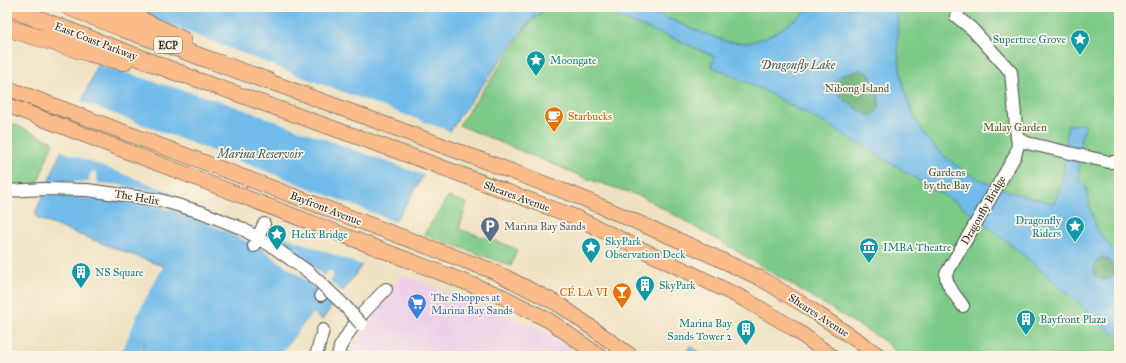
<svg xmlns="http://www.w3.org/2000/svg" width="1126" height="363" viewBox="0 0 1126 363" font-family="'IM FELL Great Primer',serif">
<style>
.built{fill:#eed0e8}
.green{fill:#7dca88;stroke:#547a5a}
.forest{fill:#66ae74;stroke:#486c50}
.water{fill:#71bbea;stroke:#4e738a;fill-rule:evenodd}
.pier{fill:#eee1c1}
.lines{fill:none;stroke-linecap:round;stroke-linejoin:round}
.river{stroke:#71bbea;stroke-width:16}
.minor-casing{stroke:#484642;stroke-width:14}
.major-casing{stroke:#484642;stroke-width:16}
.highway-casing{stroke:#484642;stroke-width:18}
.minor{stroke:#fff;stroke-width:12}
.major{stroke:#fabc8b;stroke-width:15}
.highway{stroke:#fabc8b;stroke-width:17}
.minor-bridge-casing{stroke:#484642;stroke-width:14;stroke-linecap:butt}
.minor-bridge{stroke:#fff;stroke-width:12}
.labels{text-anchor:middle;stroke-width:3.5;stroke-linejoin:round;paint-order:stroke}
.shield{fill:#fcf5e5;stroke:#6a6863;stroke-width:1}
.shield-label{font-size:10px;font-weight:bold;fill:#2b2b2b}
.culture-label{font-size:11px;fill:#0d838f;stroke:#fcf5e5;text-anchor:start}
.street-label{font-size:11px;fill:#2b2b2b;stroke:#fcf5e5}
.park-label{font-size:11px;fill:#445b47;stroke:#fcf5e5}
.food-label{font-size:11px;fill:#c56008;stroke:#fcf5e5;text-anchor:start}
.service-label{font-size:11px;fill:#4e5e75;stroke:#fcf5e5;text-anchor:start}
.shop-label{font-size:11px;fill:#366cbe;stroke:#fcf5e5;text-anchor:start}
.water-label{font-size:12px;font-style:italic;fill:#405664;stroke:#fcf5e5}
</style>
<rect width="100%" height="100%" fill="#fcf5e5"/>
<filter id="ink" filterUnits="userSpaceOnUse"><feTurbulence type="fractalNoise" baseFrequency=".025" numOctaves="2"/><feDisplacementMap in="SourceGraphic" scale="8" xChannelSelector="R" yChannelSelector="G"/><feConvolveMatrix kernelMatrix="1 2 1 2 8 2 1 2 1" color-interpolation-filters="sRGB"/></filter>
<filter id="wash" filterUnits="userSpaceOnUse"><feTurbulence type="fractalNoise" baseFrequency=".012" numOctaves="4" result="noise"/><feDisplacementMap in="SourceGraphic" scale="16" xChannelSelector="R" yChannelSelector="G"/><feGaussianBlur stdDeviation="0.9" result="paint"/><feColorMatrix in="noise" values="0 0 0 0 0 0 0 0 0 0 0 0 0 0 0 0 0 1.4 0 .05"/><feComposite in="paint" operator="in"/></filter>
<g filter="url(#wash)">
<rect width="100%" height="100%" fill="#eee1c1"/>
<polygon class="built" points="401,274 551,333 581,356 354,356 355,344"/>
<g class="green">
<polygon points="548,7 1119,7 1119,356 900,356 883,340 730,247 643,197 588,179 459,125 531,21"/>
<polygon points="7,121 53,142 38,182 38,185 7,192"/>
<polygon points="448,197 467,203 459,229 507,245 517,250 511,266 424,234"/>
</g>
<g class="forest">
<path d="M 860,70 L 869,73 C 873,83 884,102 877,112 C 876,113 874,114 872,116 L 865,114 L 845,101 L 835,91 L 834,82 L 841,75 Z"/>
<path d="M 1103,257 L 1110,261 L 1115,269 C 1114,279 1103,284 1095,277 L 1094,268 L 1097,260 Z"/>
</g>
<g class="water">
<polygon points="119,7 548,7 530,21 459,117 403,209 322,320 312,313 279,356 140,356 165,267 38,219 35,214 94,73"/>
<path d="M 590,7 L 640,7 L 703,33 L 728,42 L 748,43 L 767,37 L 780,30 L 813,7 L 898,7 C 895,52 901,114 935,147 C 947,160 963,171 979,179 C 1002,191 1029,197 1054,203 C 1065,179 1066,152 1067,125 L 1086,124 L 1081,138 L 1079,154 L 1079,183 L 1086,186 L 1090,208 L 1097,230 L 1117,255 L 1119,256 L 1119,339 C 1067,293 1015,246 960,205 L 835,129 L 759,88 L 711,66 L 715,57 L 678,40 ZM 860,70 L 869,73 C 873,83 884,102 877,111 C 876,113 874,114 872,116 L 865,114 L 845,101 L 836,91 L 835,82 L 841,75 ZM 1103,257 L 1110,261 L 1115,269 C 1114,279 1103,284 1095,277 L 1094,268 L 1097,260 Z"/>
<polygon points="691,346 704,356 682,356"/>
</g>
<g class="pier">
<polygon points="117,7 134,11 305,78 452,132 426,176 223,102 96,64"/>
<polygon points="80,101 279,176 396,222 364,266 270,231 266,235 297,254 324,276 328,271 333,271 333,277 330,281 344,294 335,307 305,280 262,249 229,233 184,213 146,203 41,194 46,182 89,182 89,176 93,171 97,174 98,183 121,185 171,195 171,192 59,150"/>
<polygon points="312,313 317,316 316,318 312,316 282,356 279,356"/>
</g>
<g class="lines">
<polyline class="river" points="129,356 146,315 168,274"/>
</g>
</g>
<g filter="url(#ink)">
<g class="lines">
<g class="minor-casing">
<g id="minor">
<polyline points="960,7 956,16 972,29 1011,72 1017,138 1027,143 1109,162 1118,162 1119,164"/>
<polyline points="7,191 44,189 87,190 160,200 201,212 241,228 275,248 310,273"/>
<polyline points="254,246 264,224"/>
<polyline points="321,295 326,288"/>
<path d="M 963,306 C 957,297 945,285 946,274 L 1015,156 L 1018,145 L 1017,138"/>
<polyline points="316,356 323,330"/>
<polyline points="338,356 340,347 351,329 364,312 386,289"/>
</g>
</g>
<g class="major-casing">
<g id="major">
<polyline points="184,75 422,160 575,217 746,300 793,328 831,356"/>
<polyline points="268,81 487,162 582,198 687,244 760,278 807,307 861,343 879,356"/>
<polyline points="7,88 495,272 560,305 631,356"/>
<polyline points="7,105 501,296 550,321 599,356"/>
</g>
</g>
<g class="highway-casing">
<g id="highway">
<polyline points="7,7 184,75"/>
<polyline points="69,7 124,29 268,81"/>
<polyline points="109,7 141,20 183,40"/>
<polyline points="7,28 89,53 124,62"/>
</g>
</g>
<use href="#minor" class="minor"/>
<use href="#major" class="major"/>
<use href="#highway" class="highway"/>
<g class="minor-bridge-casing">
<polyline id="minor-bridge" points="310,273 344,305 361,324"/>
</g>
<use href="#minor-bridge" class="minor-bridge"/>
</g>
</g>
<defs>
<g id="sight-pin" transform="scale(1)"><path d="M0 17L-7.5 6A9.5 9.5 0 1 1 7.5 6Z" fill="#0f9aa8" stroke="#fcf5e5"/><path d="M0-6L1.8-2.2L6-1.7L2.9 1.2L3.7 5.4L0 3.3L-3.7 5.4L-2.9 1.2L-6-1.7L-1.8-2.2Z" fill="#fff"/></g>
<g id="cafe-pin" transform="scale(1)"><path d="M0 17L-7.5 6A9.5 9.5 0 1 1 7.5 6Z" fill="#e8710a" stroke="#fcf5e5"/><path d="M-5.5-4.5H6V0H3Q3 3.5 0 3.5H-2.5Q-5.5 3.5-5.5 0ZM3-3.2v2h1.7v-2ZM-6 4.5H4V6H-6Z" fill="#fff"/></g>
<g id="parking-pin" transform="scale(1)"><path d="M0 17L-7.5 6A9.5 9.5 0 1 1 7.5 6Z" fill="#5c6f8a" stroke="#fcf5e5"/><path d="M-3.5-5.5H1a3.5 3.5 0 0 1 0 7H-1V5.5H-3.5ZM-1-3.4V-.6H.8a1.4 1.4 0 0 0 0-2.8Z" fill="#fff"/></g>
<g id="museum-pin" transform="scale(1)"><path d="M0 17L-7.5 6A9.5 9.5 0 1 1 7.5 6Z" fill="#0f9aa8" stroke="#fcf5e5"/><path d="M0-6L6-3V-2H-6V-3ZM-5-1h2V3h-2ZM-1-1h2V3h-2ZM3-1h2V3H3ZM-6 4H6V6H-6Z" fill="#fff"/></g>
<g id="building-pin" transform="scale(1)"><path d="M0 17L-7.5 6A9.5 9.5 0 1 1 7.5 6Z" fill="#0f9aa8" stroke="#fcf5e5"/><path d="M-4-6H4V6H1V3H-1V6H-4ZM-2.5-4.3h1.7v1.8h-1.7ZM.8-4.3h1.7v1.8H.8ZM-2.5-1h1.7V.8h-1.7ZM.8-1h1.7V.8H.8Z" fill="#fff"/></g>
<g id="bar-pin" transform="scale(1)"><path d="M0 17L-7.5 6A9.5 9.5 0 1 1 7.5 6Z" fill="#e8710a" stroke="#fcf5e5"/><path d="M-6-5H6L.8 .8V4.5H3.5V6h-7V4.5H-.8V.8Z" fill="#fff"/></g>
<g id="supermarket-pin" transform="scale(1)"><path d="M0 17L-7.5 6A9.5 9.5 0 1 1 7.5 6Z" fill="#3f7fe0" stroke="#fcf5e5"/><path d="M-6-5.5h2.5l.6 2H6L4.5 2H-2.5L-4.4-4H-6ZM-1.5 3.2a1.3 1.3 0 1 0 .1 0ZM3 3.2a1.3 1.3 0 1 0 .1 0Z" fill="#fff"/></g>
</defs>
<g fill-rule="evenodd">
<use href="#sight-pin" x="1080" y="39"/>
<use href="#sight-pin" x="536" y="60"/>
<use href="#cafe-pin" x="554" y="116"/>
<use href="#parking-pin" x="490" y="226"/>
<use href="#sight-pin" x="1075" y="226"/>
<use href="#sight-pin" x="277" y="234"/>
<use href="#sight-pin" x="591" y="247"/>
<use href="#museum-pin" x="869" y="247"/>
<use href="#building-pin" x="81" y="272"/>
<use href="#building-pin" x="645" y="285"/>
<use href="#bar-pin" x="622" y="292"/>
<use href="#supermarket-pin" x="417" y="303"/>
<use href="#building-pin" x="1026" y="319"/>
<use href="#building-pin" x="746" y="329"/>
</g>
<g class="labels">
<rect class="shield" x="154" y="37" width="28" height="16" rx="3"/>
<g class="shield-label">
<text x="168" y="49">ECP</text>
</g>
<g class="culture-label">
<text x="1066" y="43" text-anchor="end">Supertree Grove</text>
<text x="550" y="64">Moongate</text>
<text x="1061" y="224" text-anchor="end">Dragonfly<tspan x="1061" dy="13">Riders</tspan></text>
<text x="291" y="238">Helix Bridge</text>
<text x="605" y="245">SkyPark<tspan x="605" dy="13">Observation Deck</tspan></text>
<text x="883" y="251">IMBA Theatre</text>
<text x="95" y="276">NS Square</text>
<text x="659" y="289">SkyPark</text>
<text x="1040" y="323">Bayfront Plaza</text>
<text x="732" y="327" text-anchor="end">Marina Bay<tspan x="732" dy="13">Sands Tower 2</tspan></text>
</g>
<g class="street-label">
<text transform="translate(96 41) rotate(21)" y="4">East Coast Parkway</text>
<text transform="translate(517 196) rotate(20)" y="4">Sheares Avenue</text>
<text transform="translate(137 197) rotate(10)" y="4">The Helix</text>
<text transform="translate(326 208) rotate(21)" y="4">Bayfront Avenue</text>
<text transform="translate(983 210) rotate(-60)" y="4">Dragonfly Bridge</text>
<text transform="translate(819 315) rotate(33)" y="4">Sheares Avenue</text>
</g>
<g class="park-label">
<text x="857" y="92">Nibong Island</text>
<text x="1015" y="131">Malay Garden</text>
<text x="947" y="176">Gardens<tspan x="947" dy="13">by the Bay</tspan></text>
</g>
<g class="food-label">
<text x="568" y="120">Starbucks</text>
<text x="608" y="296" text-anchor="end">CÉ LA VI</text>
</g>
<g class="service-label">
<text x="504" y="230">Marina Bay Sands</text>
</g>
<g class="shop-label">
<text x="431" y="301">The Shoppes at<tspan x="431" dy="13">Marina Bay Sands</tspan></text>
</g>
<g class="water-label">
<text x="798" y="69">Dragonfly Lake</text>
<text x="260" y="158">Marina Reservoir</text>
</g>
</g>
<rect width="1126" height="363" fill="none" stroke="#fcf5e5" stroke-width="24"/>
</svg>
